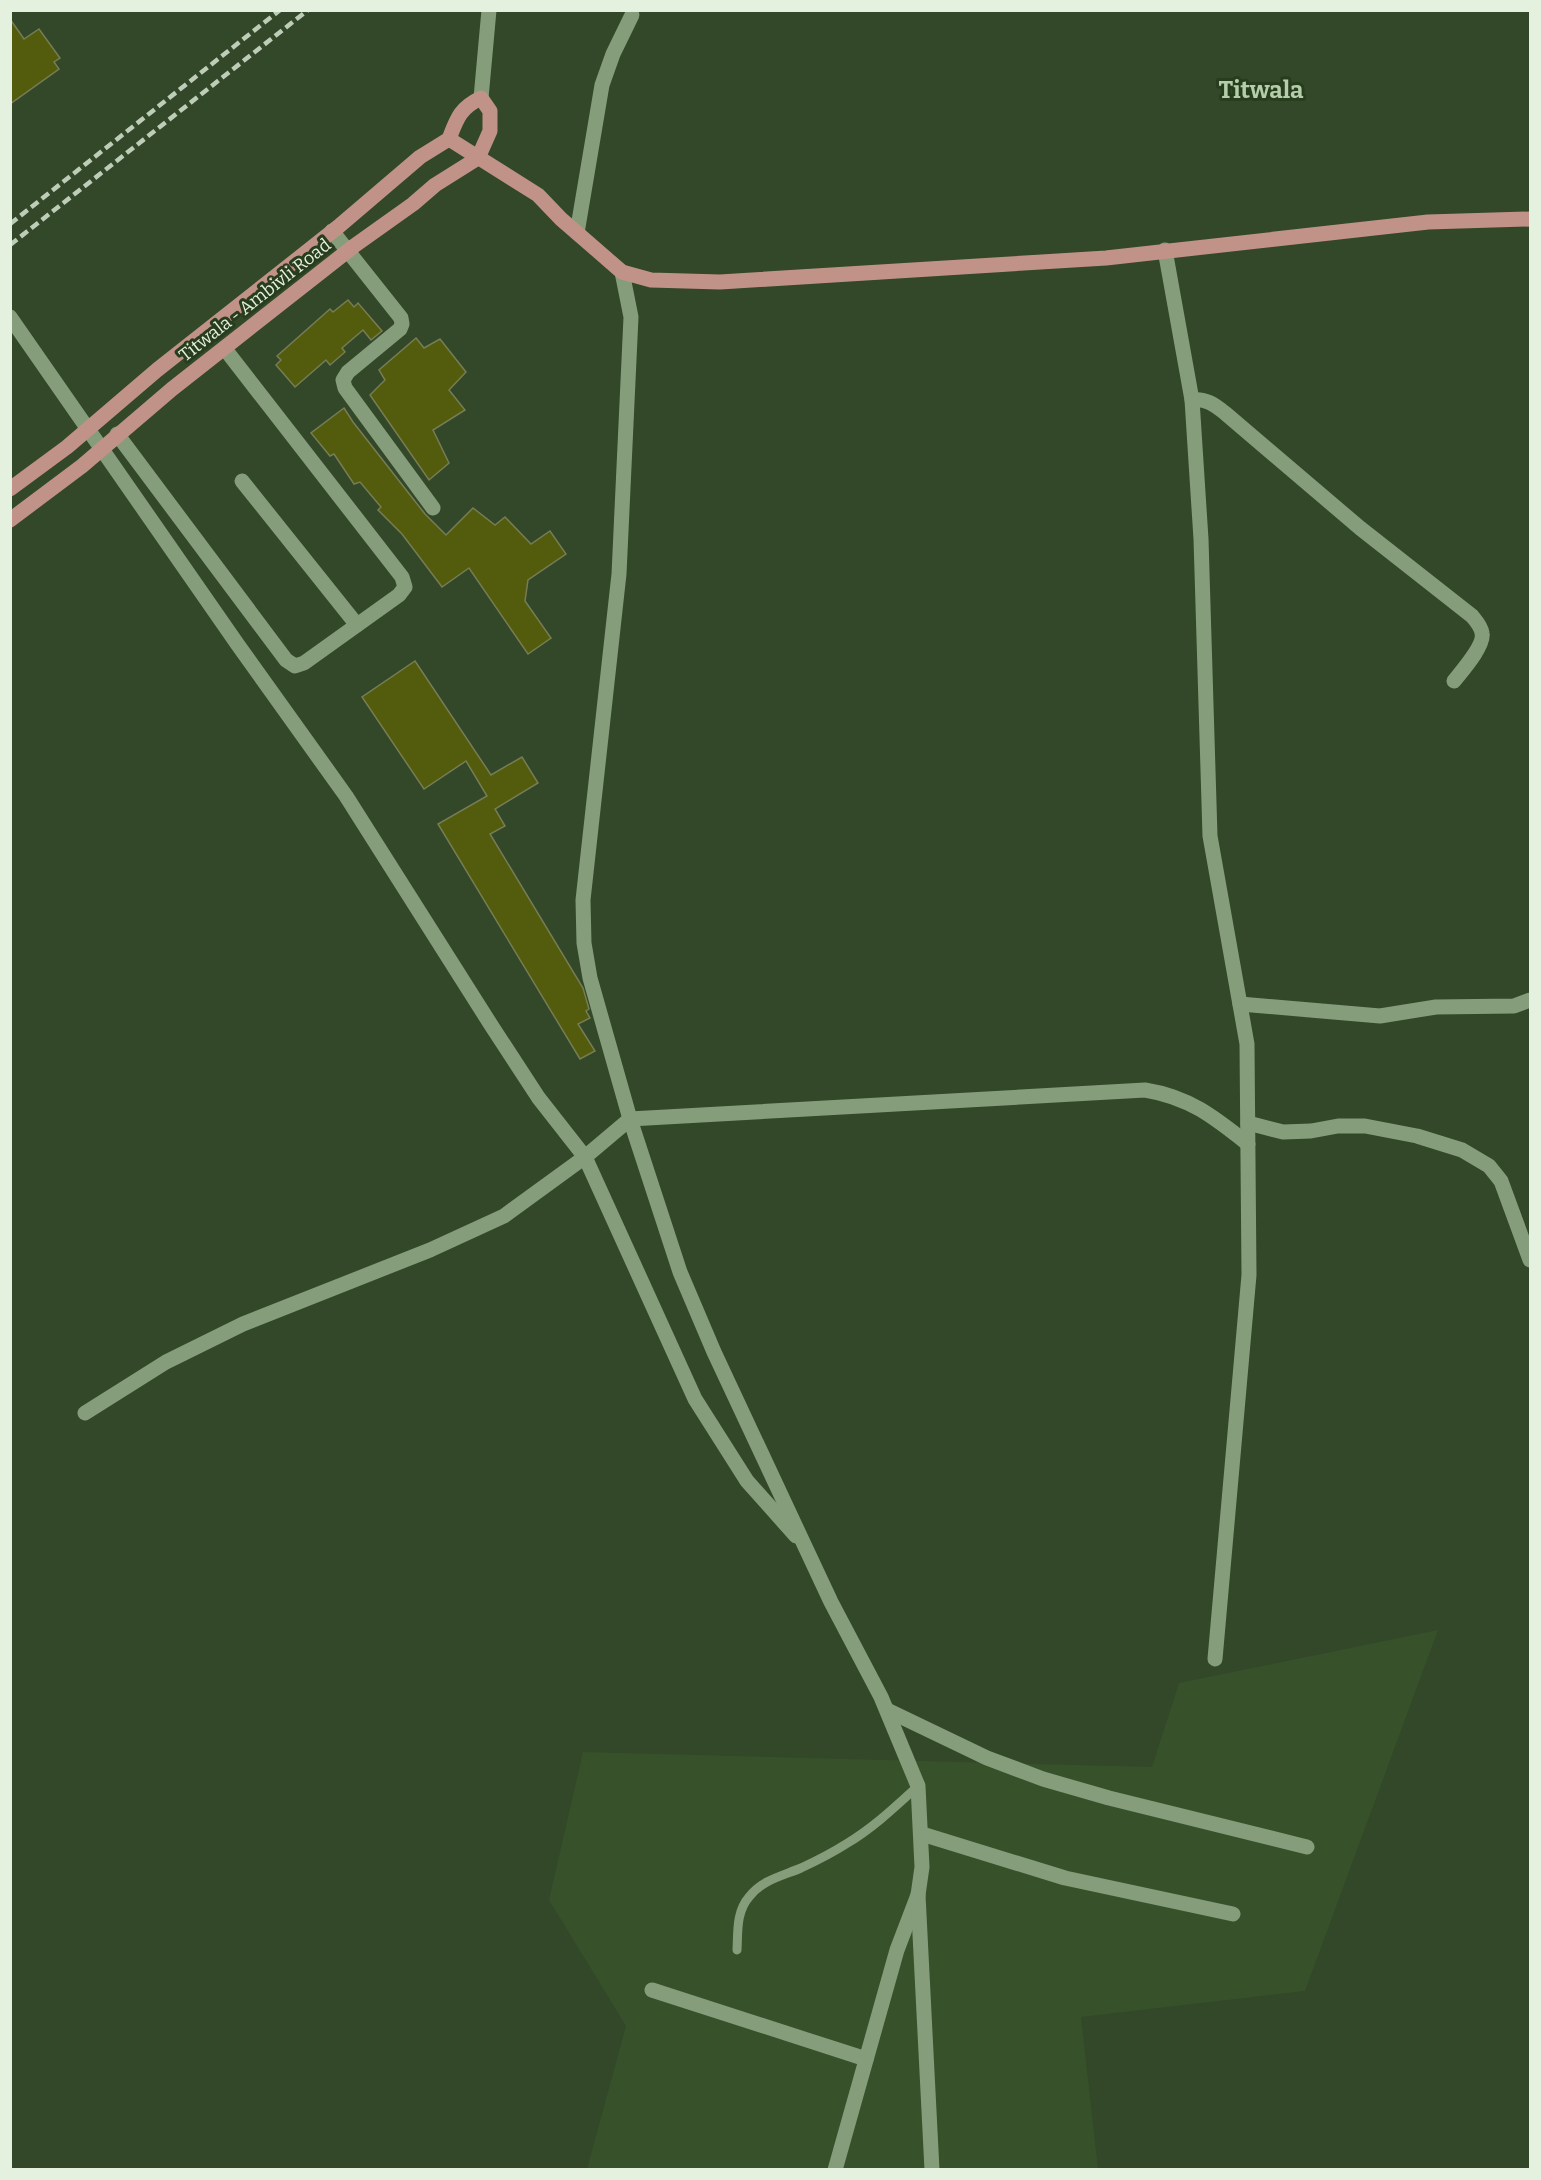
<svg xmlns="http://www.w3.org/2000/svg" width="1541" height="2180" viewBox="0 0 1541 2180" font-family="Bitter,serif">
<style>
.built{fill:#37512b}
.building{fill:#535c0d;stroke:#767d55;stroke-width:1.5}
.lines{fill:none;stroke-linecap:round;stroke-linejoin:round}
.lane{stroke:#859d7a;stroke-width:9}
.street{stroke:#859d7a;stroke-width:15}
.secondary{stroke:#859d7a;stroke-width:15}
.primary{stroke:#c19388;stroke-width:15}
.rail{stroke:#becdb8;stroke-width:4.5;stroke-dasharray:9 4.5;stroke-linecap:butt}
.labels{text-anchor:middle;stroke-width:6;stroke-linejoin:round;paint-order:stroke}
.street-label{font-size:18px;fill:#e4f1de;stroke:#283d1e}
.district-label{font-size:24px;font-weight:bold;fill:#b4cea9;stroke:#283d1e}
</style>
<rect width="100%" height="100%" fill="#324829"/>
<polygon class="built" points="1438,1630 1305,1991 1081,2017 1098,2169 587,2169 626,2026 549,1900 583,1752 1152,1767 1179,1683"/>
<g class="building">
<polygon points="10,19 24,39 39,29 60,58 54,62 59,69 10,104"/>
<polygon points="348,300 354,307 358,303 382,331 371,340 363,330 342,348 345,352 330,365 326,360 295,387 276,365 281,360 277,356 330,309 333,312"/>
<polygon points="416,338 424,348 440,339 466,372 449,390 465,410 433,430 449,463 429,480 370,395 385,380 379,370"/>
<polygon points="344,408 353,422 425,514 446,535 473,508 495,525 505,517 531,544 550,531 566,554 528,580 525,601 551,638 528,654 469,568 442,587 402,534 378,510 381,507 360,482 354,484 334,454 330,456 311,433"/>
<polygon points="415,661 491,775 522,757 538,783 495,809 505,826 490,834 583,988 589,1009 586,1011 590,1018 578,1024 595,1051 580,1059 438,824 487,796 466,761 424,789 362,697"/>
</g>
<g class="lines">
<path class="lane" d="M 737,1950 C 738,1932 736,1912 749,1897 C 762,1880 782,1876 801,1868 C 816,1861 832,1853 846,1844 C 873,1828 895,1807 918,1786"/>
<g class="street">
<polyline points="332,231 401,318 402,324 400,329 348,372 343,380 345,388 433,508"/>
<polyline points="577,233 602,85 613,54 632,15"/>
<polyline points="1165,250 1192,400 1201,539 1210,836 1247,1044 1249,1275 1215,1659"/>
<path d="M 1192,400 C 1206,398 1215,405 1225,413 L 1360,528 L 1472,616 C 1476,621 1481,626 1482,633 C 1485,645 1462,671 1454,681"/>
<polyline points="117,434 286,660 295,666 304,663 399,595 405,587 402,577 225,349"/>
<polyline points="242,481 357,625"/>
<polyline points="1240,1004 1380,1016 1436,1007 1514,1006 1530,1000"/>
<polyline points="1248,1123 1283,1132 1311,1131 1338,1126 1365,1126 1417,1136 1462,1150 1489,1166 1501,1181 1530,1260"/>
<path d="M 85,1413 L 166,1362 L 243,1324 L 430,1250 L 504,1216 L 585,1157 L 630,1119 L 1145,1090 C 1189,1097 1214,1117 1248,1144"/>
<polyline points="887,1710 987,1758 1043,1779 1109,1798 1307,1847"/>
<polyline points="922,1834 1065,1878 1233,1914"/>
<polyline points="652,1990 866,2059"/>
<polyline points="835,2170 897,1950 918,1895"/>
</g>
<g class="secondary">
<polyline points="481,98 489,10"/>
<polyline points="622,272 631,317 619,574 583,900 584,943 590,978 630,1119 680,1272 714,1352 831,1602 881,1697 918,1786 922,1867 918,1895 932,2170"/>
<polyline points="10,317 238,645 346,796 491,1025 538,1097 585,1157 695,1399 747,1481 796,1536"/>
</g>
<g class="primary">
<polyline points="449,139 538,195 561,219 622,272 651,280 720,282 1106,258 1428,222 1530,219"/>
<path d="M 10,489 L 67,447 L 157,370 L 338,227 L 420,157 L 449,139 C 457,118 460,108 481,98 L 490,111 L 490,131 L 478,158 L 435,185 L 413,204 L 354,246 L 172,389 L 82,466 L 10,520"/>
</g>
<g class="rail">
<polyline points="10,224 280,10"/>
<polyline points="10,245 308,10"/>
</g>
</g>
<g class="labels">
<g class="street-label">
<text transform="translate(255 300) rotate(-38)" y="6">Titwala - Ambivli Road</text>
</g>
<g class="district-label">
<text x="1261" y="98">Titwala</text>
</g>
</g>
<rect width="1541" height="2180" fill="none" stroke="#e4f1de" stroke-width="24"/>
</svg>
